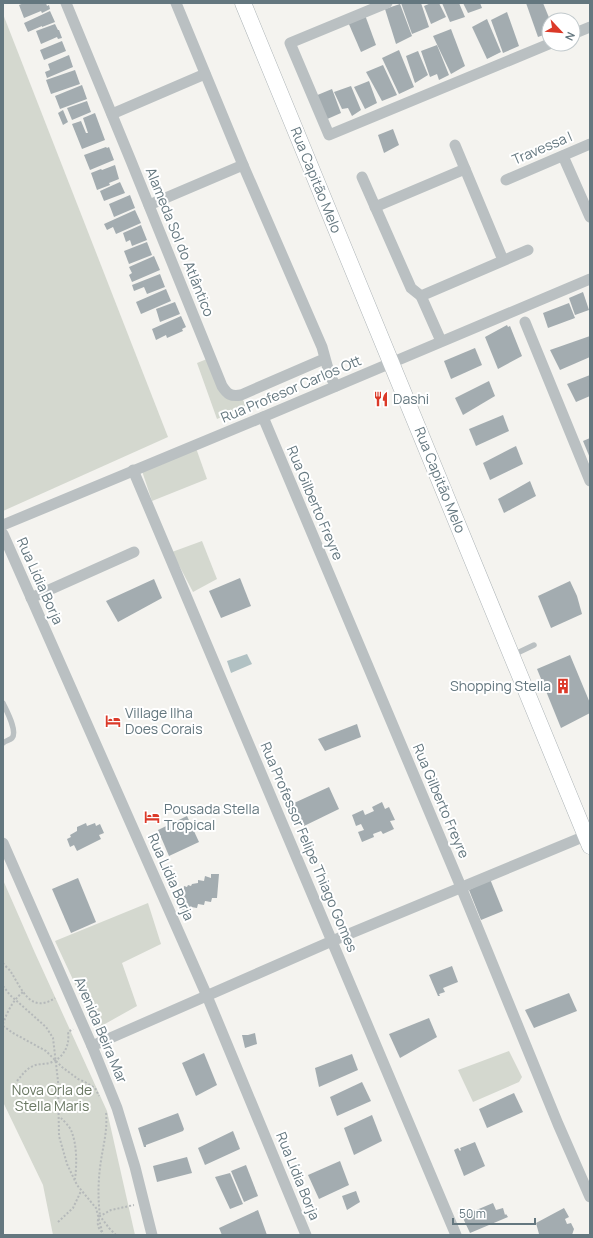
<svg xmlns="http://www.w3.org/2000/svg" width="593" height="1238" viewBox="0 0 593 1238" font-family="Manrope,sans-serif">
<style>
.green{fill:#d4d8cf}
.water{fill:#b1c1c3}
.building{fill:#a3acb0}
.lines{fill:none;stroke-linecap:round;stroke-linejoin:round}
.secondary-casing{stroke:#adb4b7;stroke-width:17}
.path{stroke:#b5b9ba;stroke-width:2;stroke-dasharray:2 2;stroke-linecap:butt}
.lane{stroke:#bac0c2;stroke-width:5.5}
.street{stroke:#bac0c2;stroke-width:11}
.secondary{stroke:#fff;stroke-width:16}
.labels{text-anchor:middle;stroke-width:4;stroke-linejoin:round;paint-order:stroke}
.street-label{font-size:14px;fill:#64777f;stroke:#fff}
.poi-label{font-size:14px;fill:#64777f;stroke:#fff;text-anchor:start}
.park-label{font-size:14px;fill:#697762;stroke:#fff}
</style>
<rect width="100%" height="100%" fill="#f4f3ef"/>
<g class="green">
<polygon points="3,14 168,437 3,511"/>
<polygon points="207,359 225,397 242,398 246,406 217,419 197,363"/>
<polygon points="196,448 207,479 152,501 142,471"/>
<polygon points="202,541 217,579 193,592 172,552"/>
<polygon points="3,880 35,953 107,1111 135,1235 53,1235 43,1185 3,1102"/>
<polygon points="148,903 161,944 122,963 137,1006 96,1029 55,941"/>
<polygon points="509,1051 522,1077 519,1082 473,1102 458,1070"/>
</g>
<polygon class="water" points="247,654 252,664 231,673 227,661"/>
<g class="building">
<polygon points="24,3 46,3 47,6 49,5 50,9 42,13 41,11 24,18 19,5"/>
<polygon points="401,3 421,3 429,27 412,34"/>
<polygon points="431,3 439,3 446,17 431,24 424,6"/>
<polygon points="442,3 459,3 465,17 450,22"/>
<polygon points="463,3 480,3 482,8 468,13"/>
<polygon points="526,3 543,3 550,20 549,33 538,37"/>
<polygon points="400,4 412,36 396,44 385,9"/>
<polygon points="50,11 55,22 42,27 42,26 28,32 24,23"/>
<polygon points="507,12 519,46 503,53 491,20"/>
<polygon points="365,15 376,45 361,52 348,22"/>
<polygon points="487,19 501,52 487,59 472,27"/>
<polygon points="55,24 58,30 59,30 62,38 58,39 57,37 41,44 36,31"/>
<polygon points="451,29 465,66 451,74 433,36"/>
<polygon points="62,41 66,51 44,60 40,50"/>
<polygon points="437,45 449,75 439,80 437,74 430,77 421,51"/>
<polygon points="399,50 414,87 399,94 382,58"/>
<polygon points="418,51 428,75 415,83 406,56"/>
<polygon points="69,55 73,67 47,78 45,72 50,70 48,64"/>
<polygon points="383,65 397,95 382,101 366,72"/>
<polygon points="75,70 80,84 51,94 46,80"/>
<polygon points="369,81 377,103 365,109 354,87"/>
<polygon points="82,85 87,99 60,109 55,96"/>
<polygon points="351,86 361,110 352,116 348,108 342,109 334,92"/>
<polygon points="332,89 341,113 325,120 315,96"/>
<polygon points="87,101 91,112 72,120 67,108"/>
<polygon points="63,110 68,122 63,125 58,113"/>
<polygon points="95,113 105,140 82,149 72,124 81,121 86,133 88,133 83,118"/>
<polygon points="393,129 399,145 384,153 378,135"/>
<polygon points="106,147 107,148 109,147 114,160 90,170 84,155"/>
<polygon points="115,165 119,179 109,183 110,185 97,190 91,173 101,169 102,170"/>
<polygon points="120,182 125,193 104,201 100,191"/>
<polygon points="130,195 135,208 114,217 109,204"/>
<polygon points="135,210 141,223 116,234 113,227 107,230 104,224"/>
<polygon points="141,225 147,240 132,246 130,240 126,242 123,233"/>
<polygon points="147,242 152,255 129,264 124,251"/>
<polygon points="154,256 160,270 132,282 129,275 132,273 129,267"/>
<polygon points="160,274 165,287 147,294 144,287 134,291 132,285"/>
<polygon points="166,289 171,301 141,314 136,302"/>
<polygon points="583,292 589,310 575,315 569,298"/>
<polygon points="175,302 180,314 160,322 156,309"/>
<polygon points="569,303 575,318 548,328 543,313"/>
<polygon points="181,316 186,327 182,329 183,331 167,338 166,335 156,340 152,329"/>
<polygon points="507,325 508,327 510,326 522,356 498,369 485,337"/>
<polygon points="590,336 590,357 560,370 550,350"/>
<polygon points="475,348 482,365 451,379 444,361"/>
<polygon points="590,375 590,396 576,402 567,384"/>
<polygon points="489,381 495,396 463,415 455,398"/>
<polygon points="503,415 509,431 476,446 469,429"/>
<polygon points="590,438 590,458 583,441"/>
<polygon points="516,446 523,464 490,480 483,463"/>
<polygon points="530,481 536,496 504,513 498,499"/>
<polygon points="240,578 251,606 221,618 209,591"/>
<polygon points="154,579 162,598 118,622 106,601"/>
<polygon points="570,581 577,596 582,614 551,628 538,596"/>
<polygon points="570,655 590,703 590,713 561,728 537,669"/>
<polygon points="357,724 361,737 325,751 318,739"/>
<polygon points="329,787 339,809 304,826 294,803"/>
<polygon points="382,802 385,809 389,807 395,820 390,821 394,829 383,834 381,831 373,834 374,837 362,842 358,832 364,830 361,824 356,826 352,815 363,810 365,815 374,811 372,807"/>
<polygon points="187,816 199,842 169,856 158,830"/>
<polygon points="86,823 87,826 95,823 96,826 100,824 104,833 99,835 101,839 77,851 74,845 70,847 67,839 71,837 70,835 77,831 77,827"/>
<polygon points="211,874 219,874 217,898 212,898 211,902 205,901 204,905 198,904 197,908 191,907 191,911 181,910 184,886 187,887 188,885 191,886 192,884 198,883 198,880 204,881 205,876 211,878"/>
<polygon points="78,878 96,922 71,933 52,889"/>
<polygon points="490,879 503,911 481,920 469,890"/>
<polygon points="452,966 458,982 443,988 445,992 439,994 440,996 438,996 429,975"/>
<polygon points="569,993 577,1011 534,1028 525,1010"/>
<polygon points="429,1018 437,1037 400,1058 389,1034"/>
<polygon points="255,1033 257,1044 245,1048 242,1035 248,1035"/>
<polygon points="204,1053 217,1085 196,1096 182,1063"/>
<polygon points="352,1054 358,1070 319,1087 315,1068"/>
<polygon points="362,1082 371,1101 337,1116 330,1097"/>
<polygon points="514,1093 523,1112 487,1128 479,1109"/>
<polygon points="178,1113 184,1129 183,1131 146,1145 146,1147 144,1147 138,1128"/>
<polygon points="372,1115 382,1141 354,1155 344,1128"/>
<polygon points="233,1131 240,1149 205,1165 198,1148"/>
<polygon points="475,1142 485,1166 464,1176 454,1150 458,1148 460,1151 461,1150 460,1148"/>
<polygon points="187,1157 192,1173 157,1182 153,1166"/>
<polygon points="340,1161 349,1185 319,1199 308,1175"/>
<polygon points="246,1165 258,1196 244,1202 231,1171"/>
<polygon points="230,1173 243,1204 230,1209 215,1177"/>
<polygon points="356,1191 360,1202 347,1210 342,1196"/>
<polygon points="493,1203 496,1210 503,1208 505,1215 506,1214 508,1217 470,1233 462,1216"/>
<polygon points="564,1208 569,1217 565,1219 567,1224 571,1223 574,1229 572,1235 542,1235 539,1234 536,1223"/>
<polygon points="258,1210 267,1235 222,1235 219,1228"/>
</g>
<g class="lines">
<g class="secondary-casing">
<polyline id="secondary" points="243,3 590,846"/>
</g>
<g class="path">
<polyline points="3,914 3,917"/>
<path d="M 3,963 C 5,966 9,969 11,972 C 22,990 31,1014 55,998"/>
<polyline points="3,986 10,995 46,1027 53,1038 58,1081 59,1136 67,1164 77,1185 96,1208 103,1235"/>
<path d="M 3,1024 C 7,1012 13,1000 23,992"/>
<polyline points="3,1026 13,1033 46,1051 62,1067 78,1079 85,1082 95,1088 99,1096"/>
<path d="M 17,1081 C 22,1075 26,1069 33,1066 C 39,1063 46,1065 52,1062 C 64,1057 70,1045 68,1032 L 73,1029"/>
<path d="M 61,1118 C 64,1121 69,1126 71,1130 C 77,1144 77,1164 75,1179"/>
<polyline points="58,1222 73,1208 81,1191"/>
<path d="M 102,1232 C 97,1228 97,1221 99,1216 L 100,1216 C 98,1200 98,1184 100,1168 C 102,1149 108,1132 106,1112"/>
<polyline points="116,1235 109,1228 100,1216 111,1210 134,1205"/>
</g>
<g class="lane">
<polyline points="513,655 534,645"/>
<path d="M 3,703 C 6,710 18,731 12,738 C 10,740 5,741 3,743"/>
</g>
<g class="street">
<path d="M 66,3 L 131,161 L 222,386 C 227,394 231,397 241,395 L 324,359"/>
<polyline points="176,3 243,165 322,347 330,376 336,386"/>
<polyline points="387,3 290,43 329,135 549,44"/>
<polyline points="573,34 590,27"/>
<polyline points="112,114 205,74"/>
<polyline points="455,145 503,260"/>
<polyline points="563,156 590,217"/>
<polyline points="362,177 411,288 421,296 441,341"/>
<polyline points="506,180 590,144"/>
<polyline points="149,205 243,165"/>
<polyline points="375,207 465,169"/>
<polyline points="421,296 528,250"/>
<polyline points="525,322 590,481"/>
<polyline points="263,417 461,887 558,1124 590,1197"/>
<polyline points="133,470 456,1235"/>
<polyline points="3,525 263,417 590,279"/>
<polyline points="3,534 207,996 306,1235"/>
<polyline points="31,598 134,552"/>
<polyline points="3,843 92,1046 117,1108 135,1167 152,1235"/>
<polyline points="92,1046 332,941 590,834"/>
</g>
<use href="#secondary" class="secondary"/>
</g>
<defs>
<g id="restaurant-bare" transform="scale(1.2)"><path d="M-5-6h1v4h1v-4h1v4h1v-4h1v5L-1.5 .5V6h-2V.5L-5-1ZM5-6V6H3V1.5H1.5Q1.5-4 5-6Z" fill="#db3928" stroke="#fff" stroke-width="2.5" paint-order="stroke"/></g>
<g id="building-bare" transform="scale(1.2)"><path d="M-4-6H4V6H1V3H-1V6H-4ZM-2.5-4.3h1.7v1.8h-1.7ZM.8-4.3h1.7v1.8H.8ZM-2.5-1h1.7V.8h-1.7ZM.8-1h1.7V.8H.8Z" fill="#db3928" stroke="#fff" stroke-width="2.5" paint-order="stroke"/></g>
<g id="hotel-bare" transform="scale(1.2)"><path d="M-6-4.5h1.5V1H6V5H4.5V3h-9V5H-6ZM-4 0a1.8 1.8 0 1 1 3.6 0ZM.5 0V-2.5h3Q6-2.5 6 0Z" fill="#db3928" stroke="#fff" stroke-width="2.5" paint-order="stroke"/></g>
</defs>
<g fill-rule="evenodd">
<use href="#restaurant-bare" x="381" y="399"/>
<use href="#building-bare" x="563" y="686"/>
<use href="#hotel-bare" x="113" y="721"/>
<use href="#hotel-bare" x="152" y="817"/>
</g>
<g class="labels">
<g class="street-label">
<text transform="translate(542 148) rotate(-23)" y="5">Travessa I</text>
<text transform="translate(316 180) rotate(68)" y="5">Rua Capitão Melo</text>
<text transform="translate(180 242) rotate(68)" y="5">Alameda Sol do Atlântico</text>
<text transform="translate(291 389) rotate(-23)" y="5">Rua Profesor Carlos Ott</text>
<text transform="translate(440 480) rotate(68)" y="5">Rua Capitão Melo</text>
<text transform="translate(315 503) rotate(67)" y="5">Rua Gilberto Freyre</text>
<text transform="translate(40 581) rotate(66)" y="5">Rua Lídia Borja</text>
<text transform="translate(441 801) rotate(67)" y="5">Rua Gilberto Freyre</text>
<text transform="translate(309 847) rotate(67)" y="5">Rua Professor Felipe Thiago Gomes</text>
<text transform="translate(171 877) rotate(66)" y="5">Rua Lídia Borja</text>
<text transform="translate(101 1030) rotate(67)" y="5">Avenida Beira Mar</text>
<text transform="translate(298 1176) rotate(68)" y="5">Rua Lídia Borja</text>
</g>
<g class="poi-label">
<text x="393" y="404">Dashi</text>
<text x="551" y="691" text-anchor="end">Shopping Stella</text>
<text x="125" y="718">Village Ilha<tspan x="125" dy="16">Does Corais</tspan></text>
<text x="164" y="814">Pousada Stella<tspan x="164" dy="16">Tropical</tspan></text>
</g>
<g class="park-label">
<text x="52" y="1095">Nova Orla de<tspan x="52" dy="16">Stella Maris</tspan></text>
</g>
</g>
<rect width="593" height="1238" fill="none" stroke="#64777f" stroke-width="8"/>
<g transform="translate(561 32) rotate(116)"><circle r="19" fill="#ffffff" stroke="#c1c9cc"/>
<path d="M0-3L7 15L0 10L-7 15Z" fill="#db3928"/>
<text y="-6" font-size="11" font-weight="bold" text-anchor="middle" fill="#64777f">N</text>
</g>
<path d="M453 1218v6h82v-6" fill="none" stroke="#64777f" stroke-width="2"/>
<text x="459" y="1218" font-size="12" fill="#64777f" stroke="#ffffff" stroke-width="3" paint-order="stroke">50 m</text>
</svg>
